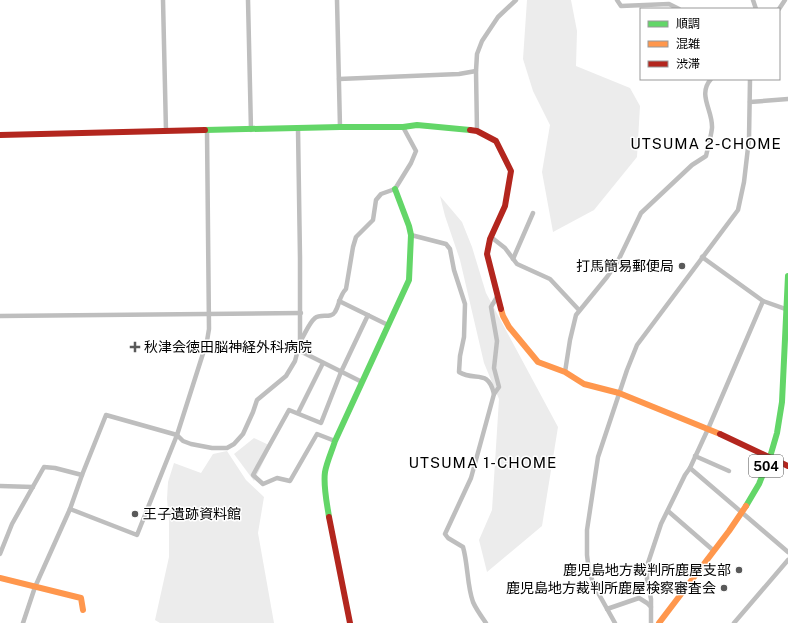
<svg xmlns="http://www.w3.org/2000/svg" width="788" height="623" viewBox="0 0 788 623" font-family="'Public Sans','Noto Sans JP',sans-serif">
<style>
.green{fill:#ececec}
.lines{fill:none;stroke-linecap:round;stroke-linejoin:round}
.street{stroke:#bebebe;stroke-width:4.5}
.fast{stroke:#63d668;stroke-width:6}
.slow{stroke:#ff974d;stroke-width:6}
.jam{stroke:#b3261e;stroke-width:6}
.poi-dot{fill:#595959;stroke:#fff;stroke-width:1.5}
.labels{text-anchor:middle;stroke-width:3;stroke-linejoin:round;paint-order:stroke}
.shield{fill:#fff;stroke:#4c4c4c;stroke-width:1}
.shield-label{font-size:13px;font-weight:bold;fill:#000}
.poi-label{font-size:14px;fill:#000;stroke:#fff;text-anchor:end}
.neighbourhood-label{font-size:15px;letter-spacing:1px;fill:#000;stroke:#fff}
</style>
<rect width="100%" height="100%" fill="#fff"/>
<g class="green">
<polygon points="527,0 571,0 577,31 576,66 630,88 640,106 637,157 594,210 553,232 542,172 550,125 533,91 523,59"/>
<polygon points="440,196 462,222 472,247 486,293 558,427 542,526 487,572 479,540 492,510 499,399 484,363 460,260 445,216"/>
<polygon points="254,438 271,446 254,481 234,454"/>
<polygon points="227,451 246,480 264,497 258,533 274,623 160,623 155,620 169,557 169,521 167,499 168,482 174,463 201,473 213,454"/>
</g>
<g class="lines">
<g class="street">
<polyline points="163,0 166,131"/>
<polyline points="248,0 251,130"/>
<polyline points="337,0 340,127"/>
<polyline points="617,0 621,6 669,4 679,9"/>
<polyline points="753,0 756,9"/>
<polyline points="779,9 785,0"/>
<polyline points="339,79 459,74 476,71"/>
<polyline points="750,102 788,99"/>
<polyline points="477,131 476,71 477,54 482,41 498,17 516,0"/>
<path d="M 411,235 L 446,244 L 450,249 L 454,270 L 465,304 L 464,337 L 460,356 L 459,372 C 475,382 488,368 494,394"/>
<polyline points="491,237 505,248 517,264 550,279 579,310"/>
<polyline points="702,257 763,301 788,310"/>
<polyline points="513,259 533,213"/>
<polyline points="339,301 388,325"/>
<polyline points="0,316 301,313"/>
<path d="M 301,340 C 305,334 309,323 315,318 C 321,313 331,319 335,312 C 340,304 339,296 346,289 L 353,247 L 356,237 L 373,220 L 376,200 L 381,194 L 395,189 L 411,163 L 416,151 L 403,127"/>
<polyline points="298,350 362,382"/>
<path d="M 565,372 L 570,340 L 576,315 L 607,277 L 618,261 L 641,213 L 692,165 L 706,156 C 708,147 711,137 712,128 C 713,110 697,95 711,79"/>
<polyline points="298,413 323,363"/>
<polyline points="335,441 317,434 290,481 277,478 263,484 253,475 289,410 321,423 341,372 368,315"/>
<polyline points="695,456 729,471"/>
<polyline points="690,468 788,552"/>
<polyline points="0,486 33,487"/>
<polyline points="70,509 137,535 177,435 183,441 191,444 212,448 227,448 234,444 243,434 253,412 257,400 286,376 295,361 300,342 300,258 298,129"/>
<polyline points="668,511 714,551"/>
<polyline points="0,554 12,524 44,467 55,468 82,475"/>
<polyline points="607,609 639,598 647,603 651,607"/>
<polyline points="23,623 35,587 70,509 82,475 106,415 177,435 207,341 209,329 207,131"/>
<path d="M 486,623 C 481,616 476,609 473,602 C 467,586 468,564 463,547 L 448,538 L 445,534 L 471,478 L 494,394 L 499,387 L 494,368 L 497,341 L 491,307 L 497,297"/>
<polyline points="615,623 596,589 589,572 587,555 587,530 598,457 627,370 637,345 738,210 744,182 749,139 750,79"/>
<polyline points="651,623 651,599 647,579 648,563 661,524 685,475 690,468 708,429 763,301"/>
<polyline points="734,623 788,560"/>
</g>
<g class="fast">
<polyline points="205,130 340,127 403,127 417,125 470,130"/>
<polyline points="746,506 759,484 770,457 777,433 782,402 788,276"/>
<path d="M 329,517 C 327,503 323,486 325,472 C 327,461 332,451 335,441 L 409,280 L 411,235 L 409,226 L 395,189"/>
</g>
<g class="slow">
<polyline points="501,309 503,316 509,327 538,362 565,372 584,384 619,393 720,434"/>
<polyline points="0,578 81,598 83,610"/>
<polyline points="659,623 729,531 746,506"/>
</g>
<g class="jam">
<polyline points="470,130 477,131 496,141 511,171 505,206 490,239 487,254 501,309"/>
<polyline points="0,135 205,130"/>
<polyline points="720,434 788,466"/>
<polyline points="329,517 350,623"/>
</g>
</g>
<g class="poi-dot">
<circle cx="682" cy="266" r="4"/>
<path d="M133 341h4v4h4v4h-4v4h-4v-4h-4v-4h4z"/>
<circle cx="135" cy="514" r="4"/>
<circle cx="739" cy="570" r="4"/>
<circle cx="724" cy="588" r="4"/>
</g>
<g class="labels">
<rect class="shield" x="749" y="455" width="34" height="22" rx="3"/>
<g class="shield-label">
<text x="766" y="471">504</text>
</g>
<g class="poi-label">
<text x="674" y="271">打馬簡易郵便局</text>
<text x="144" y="352" text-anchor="start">秋津会徳田脳神経外科病院</text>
<text x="143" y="519" text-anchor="start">王子遺跡資料館</text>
<text x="731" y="575">鹿児島地方裁判所鹿屋支部</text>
<text x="716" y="593">鹿児島地方裁判所鹿屋検察審査会</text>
</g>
<g class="neighbourhood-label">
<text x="706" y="149">UTSUMA 2-CHOME</text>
<text x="483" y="468">UTSUMA 1-CHOME</text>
</g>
</g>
<rect x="640" y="8" width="140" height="72" fill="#ffffff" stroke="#999999"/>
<rect x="648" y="21" width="20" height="6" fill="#63d668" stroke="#999999"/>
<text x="676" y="28" font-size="12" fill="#000000">順調</text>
<rect x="648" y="41" width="20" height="6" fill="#ff974d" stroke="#999999"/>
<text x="676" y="48" font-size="12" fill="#000000">混雑</text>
<rect x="648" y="61" width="20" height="6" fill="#b3261e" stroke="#999999"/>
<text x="676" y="68" font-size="12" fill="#000000">渋滞</text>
</svg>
